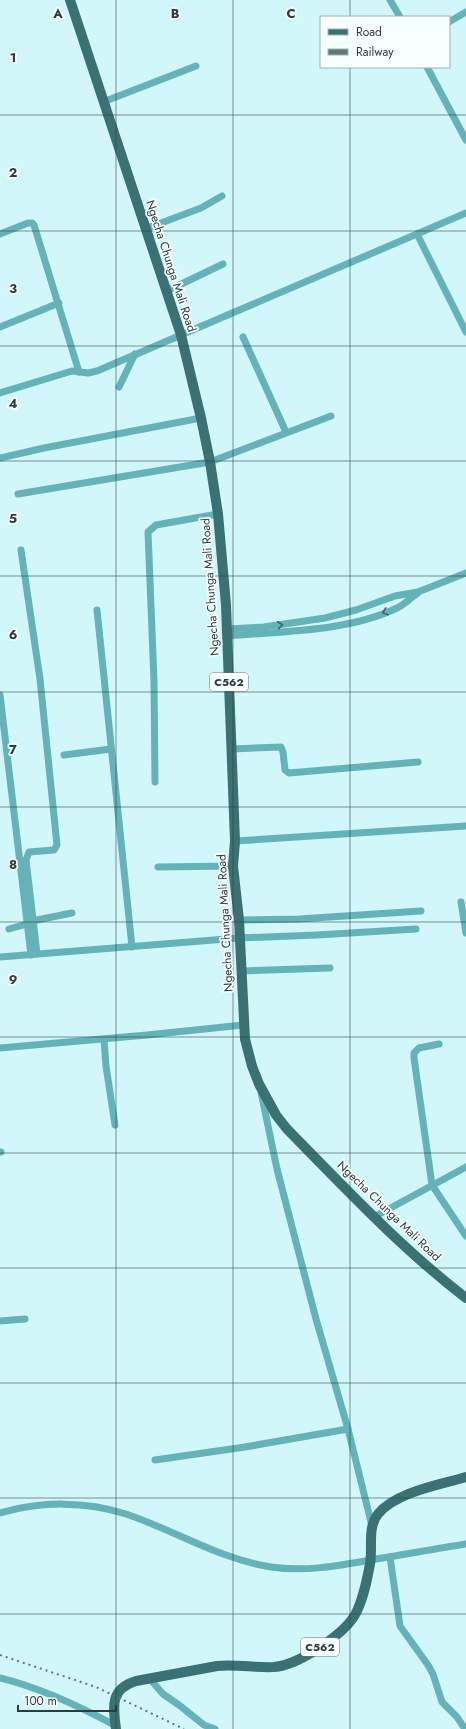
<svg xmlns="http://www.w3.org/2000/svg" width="466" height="1729" viewBox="0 0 466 1729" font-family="Jost,sans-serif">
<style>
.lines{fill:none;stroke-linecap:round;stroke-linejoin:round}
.minor{stroke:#65b3b9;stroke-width:7}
.primary{stroke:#3a7175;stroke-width:10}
.rail{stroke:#607677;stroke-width:2;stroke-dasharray:2 4;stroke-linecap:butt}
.oneway{stroke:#406568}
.grid{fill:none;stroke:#2c3b3c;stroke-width:1;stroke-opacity:0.55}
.labels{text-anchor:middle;stroke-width:3.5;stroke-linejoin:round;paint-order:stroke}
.shield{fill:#f7fefe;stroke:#697676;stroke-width:1}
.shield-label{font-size:11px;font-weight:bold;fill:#2c3b3c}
.street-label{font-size:12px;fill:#2c3b3c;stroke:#f7fefe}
.grid-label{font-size:13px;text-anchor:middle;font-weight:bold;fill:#2c3b3c;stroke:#f7fefe;stroke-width:3.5;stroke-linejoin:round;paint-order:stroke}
</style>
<rect width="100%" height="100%" fill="#d2f7fa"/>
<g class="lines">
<g class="minor">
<polyline points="390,0 400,17"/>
<polyline points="449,22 466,12"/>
<polyline points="427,67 466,140"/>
<polyline points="103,102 196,66"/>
<polyline points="145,229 201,208 222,196"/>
<polyline points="0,234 28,223 32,223 34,225 79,372"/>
<polyline points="417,234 466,332"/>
<polyline points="167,291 223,264"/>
<polyline points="0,327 59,303"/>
<polyline points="243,337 286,432"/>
<polyline points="119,387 135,354"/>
<polyline points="0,393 72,371 88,373 97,371 466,213"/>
<polyline points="0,458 44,448 201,418"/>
<polyline points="18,494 210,462 331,416"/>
<polyline points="21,550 40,679 57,845 54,850 29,852 26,860 37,954"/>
<polyline points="97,610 132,947"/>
<polyline points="227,629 264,627 325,618 356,610 395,596 418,592 466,573"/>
<path d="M 227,636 C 281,631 347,632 397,608 C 404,605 410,598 417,594"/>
<polyline points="0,695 31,955"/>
<polyline points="232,749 281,747 283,752 285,770 289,773 418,762"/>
<polyline points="64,755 111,749"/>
<polyline points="155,782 154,681 148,532 156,525 218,514"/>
<polyline points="235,841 466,826"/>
<polyline points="158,867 233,866"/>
<polyline points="461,902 466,933"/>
<polyline points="239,920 299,919 421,911"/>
<polyline points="32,921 72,913"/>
<polyline points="9,929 27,924"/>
<polyline points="0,957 239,938 317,935 416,929"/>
<polyline points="241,971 330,968"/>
<polyline points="104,1039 106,1066 115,1125"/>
<polyline points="439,1044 419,1048 414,1053 414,1058 432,1185 466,1236"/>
<polyline points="0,1048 147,1035 243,1025"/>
<polyline points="261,1092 277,1169 316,1319 348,1429 372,1526"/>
<polyline points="0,1152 1,1152"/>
<polyline points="374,1217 466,1167"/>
<polyline points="0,1321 25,1319"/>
<polyline points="155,1460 245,1447 348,1429"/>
<path d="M 0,1513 C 41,1501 86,1501 126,1514 C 174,1530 219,1559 271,1567 C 304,1572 338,1566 370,1560 C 402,1555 434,1549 466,1544"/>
<polyline points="390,1557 400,1626 428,1665 433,1674 442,1702 457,1717 465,1729"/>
<path d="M 0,1678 C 41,1688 79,1706 116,1726"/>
<polyline points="150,1679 163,1694 179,1705 204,1725 215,1729"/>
</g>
<g class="primary">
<path d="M 70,0 L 181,335 L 201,418 L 210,462 L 218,514 L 226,605 L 235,841 L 233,866 L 239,920 L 245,1039 L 252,1066 L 259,1084 L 276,1115 L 287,1129 C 345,1188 401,1248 466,1298"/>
<path d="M 116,1729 C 113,1706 110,1689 136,1681 L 217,1666 C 236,1664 255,1668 274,1667 C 299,1665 347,1633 357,1611 C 364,1596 367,1580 370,1564 C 373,1548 367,1528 378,1514 C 396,1492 439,1485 466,1477"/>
</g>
<polyline class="rail" points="0,1655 96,1687 184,1729"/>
</g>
<defs><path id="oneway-chevron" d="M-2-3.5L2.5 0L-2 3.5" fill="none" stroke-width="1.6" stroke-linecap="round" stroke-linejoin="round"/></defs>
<g class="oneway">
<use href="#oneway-chevron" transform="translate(385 612) rotate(161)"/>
<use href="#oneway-chevron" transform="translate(280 625) rotate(-7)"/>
</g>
<path class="grid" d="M 116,0 L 116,1729M 233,0 L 233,1729M 350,0 L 350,17M 350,67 L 350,1729M 0,115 L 466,115M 0,231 L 466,231M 0,346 L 466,346M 0,461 L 466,461M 0,576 L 466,576M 0,692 L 466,692M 0,807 L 466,807M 0,922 L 466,922M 0,1037 L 466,1037M 0,1153 L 466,1153M 0,1268 L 466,1268M 0,1383 L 466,1383M 0,1498 L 466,1498M 0,1614 L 466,1614"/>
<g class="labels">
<g class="shield">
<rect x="210" y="673" width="38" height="18" rx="3"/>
<rect x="301" y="1638" width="38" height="18" rx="3"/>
</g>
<g class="shield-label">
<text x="229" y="686">C562</text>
<text x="320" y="1651">C562</text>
</g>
<g class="street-label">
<text transform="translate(171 266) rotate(72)" y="4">Ngecha Chunga Mali Road</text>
<text transform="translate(210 587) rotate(-94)" y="4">Ngecha Chunga Mali Road</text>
<text transform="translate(225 923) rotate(-93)" y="4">Ngecha Chunga Mali Road</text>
<text transform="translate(389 1211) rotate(44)" y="4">Ngecha Chunga Mali Road</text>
</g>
</g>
<g class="grid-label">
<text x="58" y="18">A</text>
<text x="175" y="18">B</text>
<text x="291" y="18">C</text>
<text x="13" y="62">1</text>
<text x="13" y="177">2</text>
<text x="13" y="293">3</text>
<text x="13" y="408">4</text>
<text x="13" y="523">5</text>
<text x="13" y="639">6</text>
<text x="13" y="754">7</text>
<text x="13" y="869">8</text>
<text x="13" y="984">9</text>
</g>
<rect x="320" y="16" width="130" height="52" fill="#f7fefe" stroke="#a6b0b0"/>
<rect x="328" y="29" width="20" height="6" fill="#3a7175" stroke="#a6b0b0"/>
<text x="356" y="36" font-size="12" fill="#2c3b3c">Road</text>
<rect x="328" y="49" width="20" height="6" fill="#607677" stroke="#a6b0b0"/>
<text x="356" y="56" font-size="12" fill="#2c3b3c">Railway</text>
<path d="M18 1705v6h98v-6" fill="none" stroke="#2c3b3c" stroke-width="2"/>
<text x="24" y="1705" font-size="12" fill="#2c3b3c" stroke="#f7fefe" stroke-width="3" paint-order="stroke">100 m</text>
</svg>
